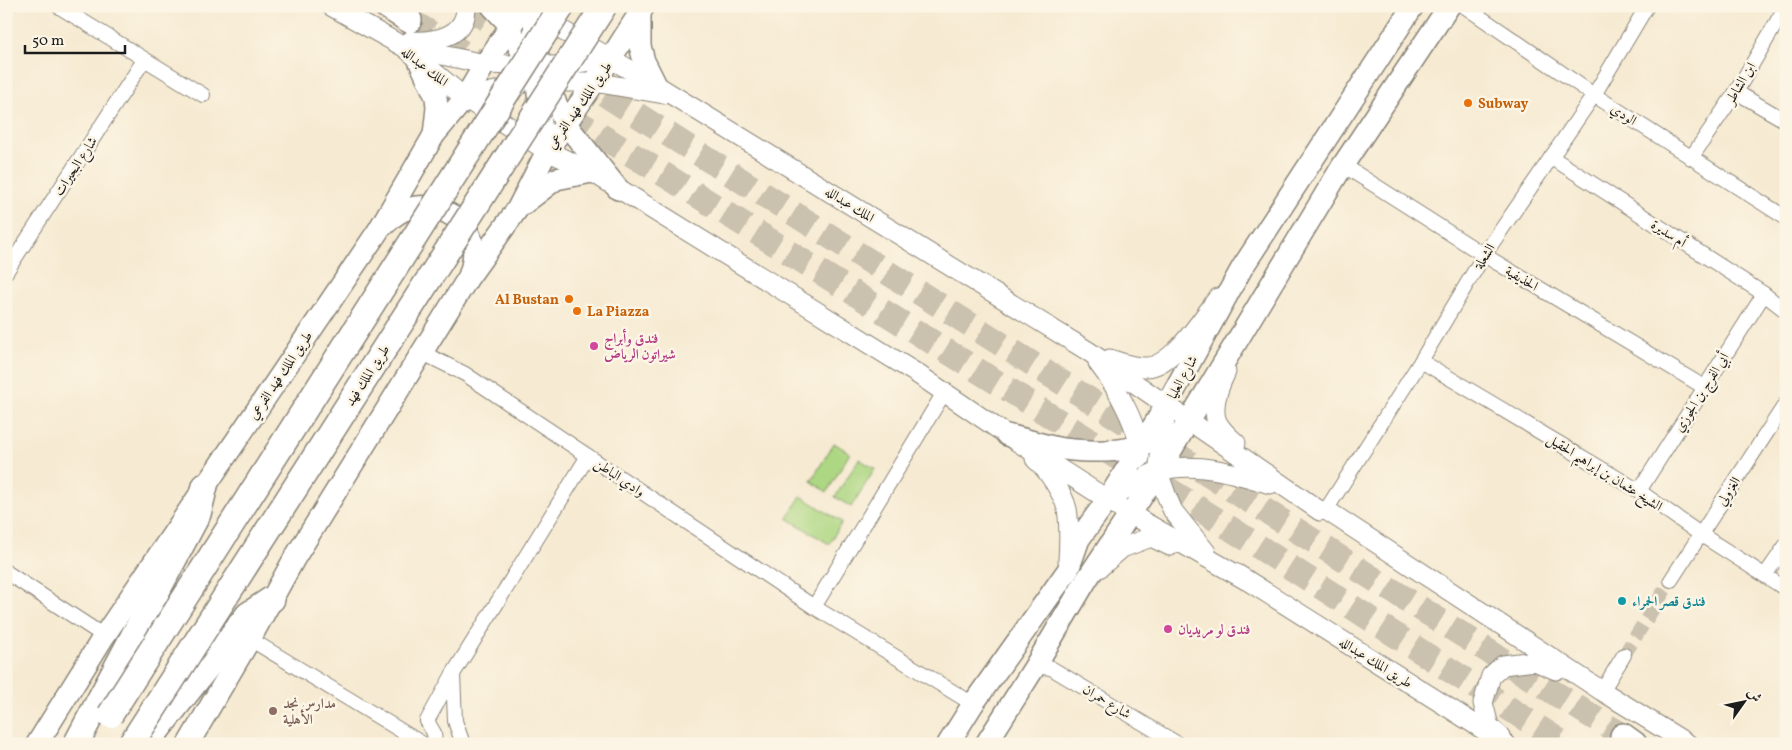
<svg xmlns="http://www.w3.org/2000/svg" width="1792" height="750" viewBox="0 0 1792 750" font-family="Vollkorn,Amiri,serif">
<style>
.green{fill:#add782;stroke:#647a4f}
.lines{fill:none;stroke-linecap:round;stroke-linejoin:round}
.street-tunnel{stroke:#cac1ae;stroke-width:14;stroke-dasharray:14 7;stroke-linecap:butt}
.highway-tunnel{stroke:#cac1ae;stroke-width:25;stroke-dasharray:25 12;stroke-linecap:butt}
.street-casing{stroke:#898377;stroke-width:16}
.secondary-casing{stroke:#898377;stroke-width:21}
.primary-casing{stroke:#898377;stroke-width:24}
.highway-casing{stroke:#898377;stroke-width:28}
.street{stroke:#fff;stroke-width:14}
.secondary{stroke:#fff;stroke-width:19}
.primary{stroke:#fff;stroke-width:21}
.highway{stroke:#fff;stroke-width:25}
.highway-bridge-casing{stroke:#898377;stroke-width:28;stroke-linecap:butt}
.highway-bridge{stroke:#fff;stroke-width:25}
.food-dot{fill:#e8710a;stroke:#fcf5e5;stroke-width:2}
.hotel-dot{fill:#d1479c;stroke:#fcf5e5;stroke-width:2}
.culture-dot{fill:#0f9aa8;stroke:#fcf5e5;stroke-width:2}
.education-dot{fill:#8d6e63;stroke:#fcf5e5;stroke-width:2}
.labels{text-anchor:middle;stroke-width:5;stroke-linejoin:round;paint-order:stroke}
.street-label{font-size:14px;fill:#1c1c1c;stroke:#fcf5e5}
.food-label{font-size:14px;font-weight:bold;fill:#c56008;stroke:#fcf5e5;text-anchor:start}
.hotel-label{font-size:14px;font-weight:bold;fill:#b23c85;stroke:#fcf5e5;text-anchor:start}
.culture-label{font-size:14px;font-weight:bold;fill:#0d838f;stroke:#fcf5e5;text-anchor:start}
.education-label{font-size:14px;font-weight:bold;fill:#785e54;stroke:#fcf5e5;text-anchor:start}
</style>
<rect width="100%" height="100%" fill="#fcf5e5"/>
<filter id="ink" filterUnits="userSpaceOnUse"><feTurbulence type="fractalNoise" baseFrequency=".02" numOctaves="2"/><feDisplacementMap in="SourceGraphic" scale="10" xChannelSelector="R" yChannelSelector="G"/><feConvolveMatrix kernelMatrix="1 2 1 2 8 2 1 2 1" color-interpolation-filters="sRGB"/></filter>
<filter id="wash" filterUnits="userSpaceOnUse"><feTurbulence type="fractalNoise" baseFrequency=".0096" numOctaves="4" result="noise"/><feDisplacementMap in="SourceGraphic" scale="20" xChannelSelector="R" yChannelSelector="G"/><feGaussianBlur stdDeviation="1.12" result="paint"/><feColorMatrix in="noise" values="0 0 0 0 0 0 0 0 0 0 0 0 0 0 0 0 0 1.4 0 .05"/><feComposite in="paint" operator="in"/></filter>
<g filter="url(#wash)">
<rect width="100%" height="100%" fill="#f6ead2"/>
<g class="green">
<polygon points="834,443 850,453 827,492 811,481"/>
<polygon points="859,459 875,469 851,507 835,497"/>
<polygon points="801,496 842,522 829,544 787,518"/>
</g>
</g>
<g filter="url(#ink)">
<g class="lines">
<polyline class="street-tunnel" points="1624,655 1671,580"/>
<g class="highway-tunnel">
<polyline points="466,6 523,43"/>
<polyline points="409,20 644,162 1222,523 1564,744"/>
<polyline points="574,75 1623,736"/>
</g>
<g class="street-casing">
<g id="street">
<polyline points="58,6 203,95"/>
<polyline points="1464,6 1594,95 1786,218"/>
<polyline points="1736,92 1786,121"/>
<polyline points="1551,157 1764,294 1786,311"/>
<polyline points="1691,158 1736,92 1786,6"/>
<polyline points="1343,165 1484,255 1704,387"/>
<polyline points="6,272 144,60"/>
<polyline points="423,353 465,374 814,607 973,704"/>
<polyline points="1421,361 1639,491 1700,534 1786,589"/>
<polyline points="1639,491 1764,294"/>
<polyline points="1326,510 1421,361 1484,255 1594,95 1647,6"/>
<polyline points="6,572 104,636"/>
<polyline points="1766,574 1786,545"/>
<polyline points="1671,580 1786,403"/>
<polyline points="814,607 945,391"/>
<polyline points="250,639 423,744"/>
<polyline points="1034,668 1043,667 1051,668 1178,744"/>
<polyline points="1602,691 1624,655"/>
<polyline points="435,744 434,733 427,721 453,674"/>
<polyline points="463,744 455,721 453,674 588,456"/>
</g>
</g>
<g class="secondary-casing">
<g id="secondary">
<polyline points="331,6 404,47 465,98 547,151 592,172 916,373 1007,435 1130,514 1246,580"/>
<polyline points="541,18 656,85 1088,351 1320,511 1326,510 1602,691 1688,744"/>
<path d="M 410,41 C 433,42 467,38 466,6"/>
<polyline points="408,48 485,64 555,66 611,58"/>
<polyline points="545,82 594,82 664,94"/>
<polyline points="465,98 518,86"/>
<path d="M 1110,359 C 1122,363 1134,368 1147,367 C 1173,366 1203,317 1218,298"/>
<path d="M 1098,363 C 1116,386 1141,429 1140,458"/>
<path d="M 1226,372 C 1219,386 1211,406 1217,422 C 1221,429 1230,438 1236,443"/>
<polyline points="1167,404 1158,472 1167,497 1173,511 1206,552"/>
<path d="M 1035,459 C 1047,469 1063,493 1067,509 C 1070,526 1069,544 1068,561"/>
<path d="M 1108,499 C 1124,490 1141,477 1159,471 C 1195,461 1236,473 1270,484"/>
<polyline points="1099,568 1122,548 1151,537 1170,546"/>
<polyline points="1237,574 1506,744"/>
<polyline points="1500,736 1489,726 1483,703 1491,676 1503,665 1535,661 1556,670"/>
</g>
</g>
<g class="primary-casing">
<g id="primary">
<polyline points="492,6 507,22 537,83 541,124 547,151"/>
<polyline points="535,6 534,44 548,86 565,123 618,189"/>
<polyline points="640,13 640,46 644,61 656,85"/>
<polyline points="418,58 436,97 437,108 434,135"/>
<polyline points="522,205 556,179 592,172"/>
<path d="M 385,224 C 391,218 398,212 407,209 C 435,200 467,217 473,246 C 475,256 473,264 470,273"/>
<path d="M 1007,435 C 1026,439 1045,446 1064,449 C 1090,452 1126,453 1149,442"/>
<polyline points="37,744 104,636 378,231 434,135 465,98 485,64 524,6"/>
<polyline points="188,744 250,639 294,559 468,278 518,208 547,151 611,58 644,6"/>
<polyline points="948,744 973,704 1068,570 1079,539 1108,499 1167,404 1242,268 1413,6"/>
<polyline points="986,744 1034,668 1087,579 1158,472 1343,165 1449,6"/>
</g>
</g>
<g class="highway-casing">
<g id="highway">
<polyline points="387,6 409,20"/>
<polyline points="1623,736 1634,744"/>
<polyline points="76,744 198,514 205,486"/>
<polyline points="146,744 248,615 272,599"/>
</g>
</g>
<use href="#street" class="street"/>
<use href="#secondary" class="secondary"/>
<use href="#primary" class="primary"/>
<use href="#highway" class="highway"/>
<g class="highway-bridge-casing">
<g id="highway-bridge">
<polyline points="110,715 562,6"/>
<polyline points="131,744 604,6"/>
</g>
</g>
<use href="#highway-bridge" class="highway-bridge"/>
</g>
</g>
<g class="food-dot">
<circle cx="1468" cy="103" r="5"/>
<circle cx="569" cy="299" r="5"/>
<circle cx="577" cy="311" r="5"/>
</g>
<g class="hotel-dot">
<circle cx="594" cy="346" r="5"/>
<circle cx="1168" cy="629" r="5"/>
</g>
<circle class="culture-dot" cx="1622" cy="601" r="5"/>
<circle class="education-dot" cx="273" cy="711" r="5"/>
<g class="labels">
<g class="street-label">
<text transform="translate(425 66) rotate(38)" y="5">الملك عبدالله</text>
<text transform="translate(1740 83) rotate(-59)" y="5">ابن الشاطر</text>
<text transform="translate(579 105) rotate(-55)" y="5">طريق الملك فهد الفرعي</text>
<text transform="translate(1624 114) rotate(33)" y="5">الودي</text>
<text transform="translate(75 166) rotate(-57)" y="5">شارع البحيرات</text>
<text transform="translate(850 204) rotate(32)" y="5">الملك عبدالله</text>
<text transform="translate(1669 233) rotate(33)" y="5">أم سديرة</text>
<text transform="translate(1484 256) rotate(-57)" y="5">الشعلة</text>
<text transform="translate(1522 278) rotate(31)" y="5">الحذيفية</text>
<text transform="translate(280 375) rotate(-56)" y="5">طريق الملك فهد الفرعي</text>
<text transform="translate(367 375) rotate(-57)" y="5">طريق الملك فهد</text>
<text transform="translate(1182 377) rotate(-61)" y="5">شارع العليا</text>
<text transform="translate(1701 392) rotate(-58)" y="5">أبي الفرج بن الجوزي</text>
<text transform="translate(1605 472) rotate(32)" y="5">الشيخ عثمان بن إبراهيم الحقيل</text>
<text transform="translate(620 477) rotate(34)" y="5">وادي الباطن</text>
<text transform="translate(1728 491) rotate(-57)" y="5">الغزولي</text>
<text transform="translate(1376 662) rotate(32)" y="5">طريق الملك عبدالله</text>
<text transform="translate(1107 701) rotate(31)" y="5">شارع حمران</text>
</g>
<g class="food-label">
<text x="1478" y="108">Subway</text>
<text x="559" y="304" text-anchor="end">Al Bustan</text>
<text x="587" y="316">La Piazza</text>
</g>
<g class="hotel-label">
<text x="604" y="343">فندق وأبراج<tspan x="604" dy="16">شيراتون الرياض</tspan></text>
<text x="1178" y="634">فندق لو مريديان</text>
</g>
<g class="culture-label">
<text x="1632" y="606">فندق قصر الحمراء</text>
</g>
<g class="education-label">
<text x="283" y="708">مدارس نجد<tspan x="283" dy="16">الأهلية</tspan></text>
</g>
</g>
<rect width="1792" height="750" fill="none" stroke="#fcf5e5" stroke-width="25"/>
<g transform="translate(1744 702) rotate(57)" stroke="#fcf5e5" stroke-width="4" paint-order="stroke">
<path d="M0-4L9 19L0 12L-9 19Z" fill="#1c1c1c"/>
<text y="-8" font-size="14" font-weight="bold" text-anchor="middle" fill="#1c1c1c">ش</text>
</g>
<path d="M25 45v8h100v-8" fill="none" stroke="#1c1c1c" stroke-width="2.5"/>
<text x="32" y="45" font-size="15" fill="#1c1c1c" stroke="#fcf5e5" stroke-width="4" paint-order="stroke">50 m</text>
</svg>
